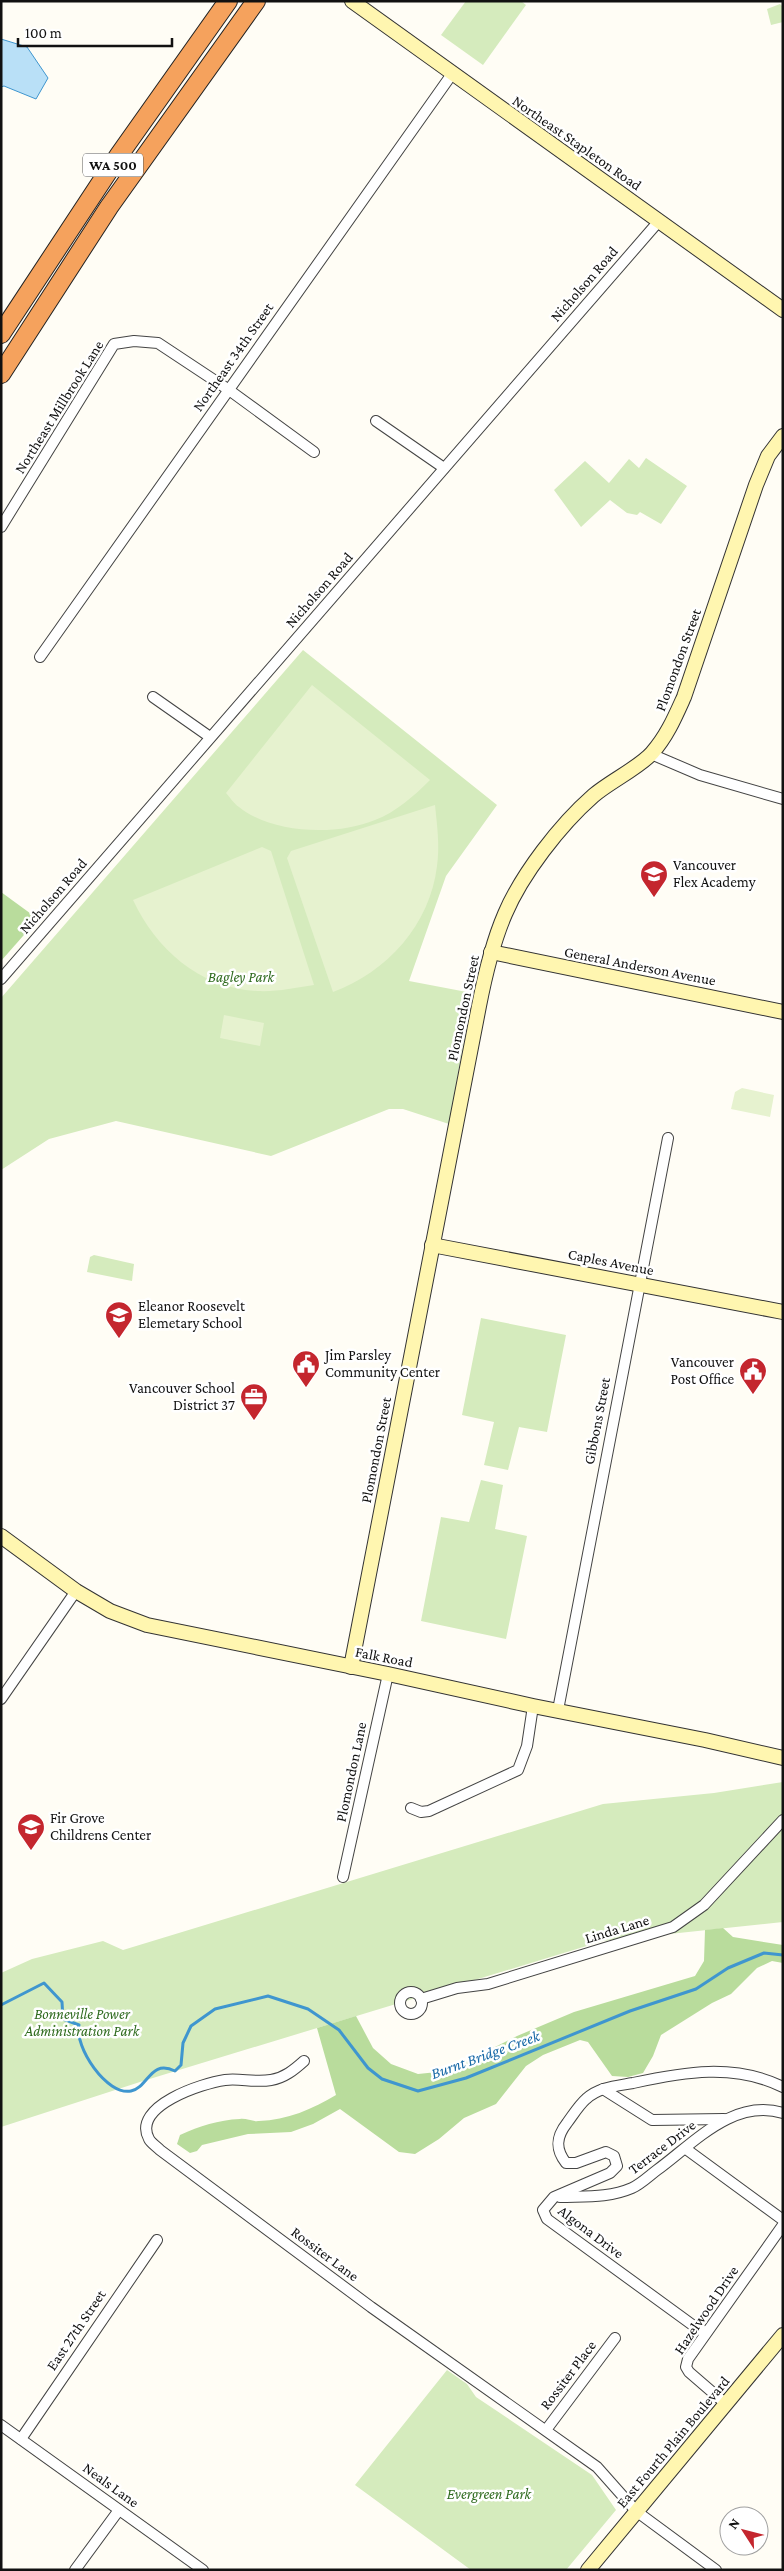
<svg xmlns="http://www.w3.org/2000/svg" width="784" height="2571" viewBox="0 0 784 2571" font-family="'Crimson Pro',serif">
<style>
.green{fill:#d5ebbd}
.forest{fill:#b9dc9c}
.pitch{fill:#e6f2cf}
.water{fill:#b9e0f7;stroke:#3f96cf}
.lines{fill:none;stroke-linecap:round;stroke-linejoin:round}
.stream{stroke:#3f96cf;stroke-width:3}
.street-casing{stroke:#444;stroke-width:12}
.secondary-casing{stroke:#333;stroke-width:16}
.highway-casing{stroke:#222;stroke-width:20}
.street{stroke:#fff;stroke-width:10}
.secondary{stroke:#fff6b0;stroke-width:14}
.highway{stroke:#f5a25d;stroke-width:18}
.labels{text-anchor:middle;stroke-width:5;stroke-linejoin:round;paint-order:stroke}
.shield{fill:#fff;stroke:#585858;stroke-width:1}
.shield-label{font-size:14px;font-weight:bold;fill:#111}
.street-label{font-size:15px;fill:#111;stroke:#fff}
.poi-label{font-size:15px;fill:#111;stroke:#fff;text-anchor:start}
.park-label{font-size:15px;font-style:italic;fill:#2f6b1f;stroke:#fff}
.water-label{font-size:16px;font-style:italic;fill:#1768a6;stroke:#fff}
</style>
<rect width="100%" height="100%" fill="#fffdf5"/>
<g class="green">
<polygon points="466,1 521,1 526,5 483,65 441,35"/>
<polygon points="780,4 783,7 783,22 771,25 767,9"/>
<polygon points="646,458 687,486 661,524 640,512 637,515 627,513 610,500 581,527 554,490 585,461 609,483 629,459 639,468"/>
<polygon points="303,650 497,805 446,876 409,981 472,993 449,1124 403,1109 389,1109 271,1156 116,1121 49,1139 1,1170 1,998"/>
<polygon points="94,1255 134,1264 132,1281 87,1272 90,1257"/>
<polygon points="481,1318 566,1335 547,1432 519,1427 508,1470 484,1465 494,1422 462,1415"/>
<polygon points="481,1480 503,1485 495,1529 527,1536 506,1639 421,1621 441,1517 469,1522"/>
<polygon points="783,1782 783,1922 603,1941 143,2081 1,2127 1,1973 32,1959 103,1941 123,1950 603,1804 714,1793"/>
<polygon points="447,2370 467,2384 476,2397 592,2475 616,2510 566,2570 471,2570 355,2485"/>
</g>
<g class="forest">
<polygon points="1,892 38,919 1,961"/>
<path d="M 723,1928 L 733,1937 L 783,1945 L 783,1963 L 772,1961 L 757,1968 L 731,1994 L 712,2003 L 661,2035 L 653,2056 L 643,2073 L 628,2077 L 612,2076 L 588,2042 L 580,2040 L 543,2055 L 526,2066 L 496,2104 L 464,2118 L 439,2139 L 415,2154 L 399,2152 L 340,2109 L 313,2124 L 291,2132 L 248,2134 L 202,2145 L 197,2151 L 190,2153 L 177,2144 L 180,2135 C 200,2126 218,2120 240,2119 C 246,2118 253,2122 259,2121 C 287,2120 313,2109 336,2095 L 317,2028 L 356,2016 L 373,2048 L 391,2064 L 418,2074 L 447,2071 L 517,2036 L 574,2012 L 695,1976 L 704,1961 L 705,1930 Z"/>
</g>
<g class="pitch">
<path d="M 312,685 L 430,780 C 414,796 396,812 375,820 C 337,836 272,834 239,807 C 234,804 230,797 226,793 Z"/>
<path d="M 435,805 C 437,825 440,846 437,866 C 430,925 387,972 333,992 L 287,858 L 291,851 Z"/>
<path d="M 262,847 L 271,851 L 314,985 C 295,988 276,992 257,991 C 199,988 156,949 133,900 Z"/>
<polygon points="224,1015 264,1023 260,1046 220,1038"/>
<polygon points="742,1088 774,1095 770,1117 731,1109 735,1092"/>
</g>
<polygon class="water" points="1,39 27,47 48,78 36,99 4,86 1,87"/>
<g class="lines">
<path class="stream" d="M 1,2005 L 44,1983 L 62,2002 L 63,2019 L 79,2025 C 74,2047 107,2096 131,2091 C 149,2087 150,2059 175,2071 L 181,2065 L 183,2043 L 191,2026 L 215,2009 L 268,1996 L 308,2009 L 339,2030 L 368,2068 L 382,2079 L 418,2091 L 466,2078 L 630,2011 L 696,1989 L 728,1968 L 764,1953 L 783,1955"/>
<g class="street-casing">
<g id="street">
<polyline points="376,421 444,468"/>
<polyline points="1,527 114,344 134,341 158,343 229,390 314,452"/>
<polyline points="40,657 452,74"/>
<polyline points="153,697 210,737"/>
<polyline points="651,754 700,775 783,799"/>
<polyline points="1,979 659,221"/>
<polyline points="1,1699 76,1591"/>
<polyline points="558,1710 668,1138"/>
<polyline points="411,1808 421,1812 429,1811 518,1770 527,1746 533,1706"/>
<polyline points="343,1877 388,1674"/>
<circle cx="411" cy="2003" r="11"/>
<polyline points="421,1999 457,1988 488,1984 673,1927 704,1905 783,1820"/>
<path d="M 304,2061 C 294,2070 284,2078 271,2080 C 255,2083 240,2078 225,2080 C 203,2083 131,2106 149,2139 C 151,2143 156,2146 160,2150 L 371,2307 L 597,2467 L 636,2511 L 716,2570"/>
<polyline points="603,2089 652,2120 724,2119"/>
<polyline points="686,2149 783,2220"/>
<path d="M 560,2197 C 585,2196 609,2198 632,2188 C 641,2184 649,2176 657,2170 C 694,2143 733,2098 783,2113"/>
<path d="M 706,2332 L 698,2329 L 547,2219 L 543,2210 L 554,2197 L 610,2173 L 617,2166 L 614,2156 L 606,2152 L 576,2163 L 566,2163 C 555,2149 556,2137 567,2123 C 573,2115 579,2105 586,2099 C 599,2087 617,2086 633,2083 C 684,2072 734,2063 783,2087"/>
<polyline points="726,2404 689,2372 686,2367 688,2359 783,2225"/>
<polyline points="1,2425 203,2570"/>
<polyline points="546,2430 615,2338"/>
<polyline points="21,2439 157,2240"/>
<polyline points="75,2570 119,2510"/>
</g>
</g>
<g class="secondary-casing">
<g id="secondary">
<polyline points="352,1 783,310"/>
<polyline points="491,952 783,1012"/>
<polyline points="432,1245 783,1312"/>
<polyline points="1,1536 76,1591 110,1611 147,1625 388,1674 533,1706 705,1740 783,1758"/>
<path d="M 351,1667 L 479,1006 C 485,975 492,944 505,914 C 522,874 560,825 593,796 C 609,782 640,767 652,753 C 667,736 675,717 684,697 L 756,485 L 768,456 L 783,436"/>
<polyline points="588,2570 783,2335"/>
</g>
</g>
<g class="highway-casing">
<g id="highway">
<polyline points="1,334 119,155 228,1"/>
<polyline points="1,374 109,207 256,1"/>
</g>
</g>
<use href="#street" class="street"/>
<use href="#secondary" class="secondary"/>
<use href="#highway" class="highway"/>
</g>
<defs>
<g id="school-pin" transform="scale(1.4375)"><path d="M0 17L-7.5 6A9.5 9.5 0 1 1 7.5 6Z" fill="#c4262e" stroke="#fff"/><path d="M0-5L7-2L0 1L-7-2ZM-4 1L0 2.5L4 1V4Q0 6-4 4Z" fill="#fff"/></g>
<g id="civic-pin" transform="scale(1.4375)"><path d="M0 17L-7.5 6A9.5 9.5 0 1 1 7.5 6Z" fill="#c4262e" stroke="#fff"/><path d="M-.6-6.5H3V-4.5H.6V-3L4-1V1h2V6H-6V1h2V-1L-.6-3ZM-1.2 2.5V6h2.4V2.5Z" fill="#fff"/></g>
<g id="office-pin" transform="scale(1.4375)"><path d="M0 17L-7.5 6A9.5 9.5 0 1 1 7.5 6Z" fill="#c4262e" stroke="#fff"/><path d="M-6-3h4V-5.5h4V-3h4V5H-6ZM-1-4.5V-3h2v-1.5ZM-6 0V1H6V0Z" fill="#fff"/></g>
</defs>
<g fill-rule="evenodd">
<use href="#school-pin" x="654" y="874"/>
<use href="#school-pin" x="119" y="1315"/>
<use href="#civic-pin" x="306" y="1364"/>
<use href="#civic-pin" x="753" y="1371"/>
<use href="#office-pin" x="254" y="1397"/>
<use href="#school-pin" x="31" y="1827"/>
</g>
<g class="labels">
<rect class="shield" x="83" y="153.5" width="60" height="23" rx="4"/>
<g class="shield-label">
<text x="113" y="170">WA 500</text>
</g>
<g class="street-label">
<text transform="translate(577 143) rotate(35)" y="5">Northeast Stapleton Road</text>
<text transform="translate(584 284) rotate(-49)" y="5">Nicholson Road</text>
<text transform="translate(233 357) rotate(-55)" y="5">Northeast 34th Street</text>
<text transform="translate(59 407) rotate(-58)" y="5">Northeast Millbrook Lane</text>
<text transform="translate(319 590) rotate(-49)" y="5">Nicholson Road</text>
<text transform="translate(678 660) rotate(-70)" y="5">Plomondon Street</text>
<text transform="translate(53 896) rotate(-49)" y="5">Nicholson Road</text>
<text transform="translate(640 966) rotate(11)" y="5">General Anderson Avenue</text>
<text transform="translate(463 1008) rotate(-78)" y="5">Plomondon Street</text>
<text transform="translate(611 1262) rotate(11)" y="5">Caples Avenue</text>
<text transform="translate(597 1421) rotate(-79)" y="5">Gibbons Street</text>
<text transform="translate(376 1450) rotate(-79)" y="5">Plomondon Street</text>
<text transform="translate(384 1657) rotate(11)" y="5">Falk Road</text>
<text transform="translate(351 1772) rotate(-78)" y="5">Plomondon Lane</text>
<text transform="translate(617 1929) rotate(-17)" y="5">Linda Lane</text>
<text transform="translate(662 2147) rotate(-37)" y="5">Terrace Drive</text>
<text transform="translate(591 2232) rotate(37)" y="5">Algona Drive</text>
<text transform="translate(325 2254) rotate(37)" y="5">Rossiter Lane</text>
<text transform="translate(706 2310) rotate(-56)" y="5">Hazelwood Drive</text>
<text transform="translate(76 2330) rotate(-56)" y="5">East 27th Street</text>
<text transform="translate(568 2375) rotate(-53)" y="5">Rossiter Place</text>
<text transform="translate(673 2442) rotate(-50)" y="5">East Fourth Plain Boulevard</text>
<text transform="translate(111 2485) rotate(36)" y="5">Neals Lane</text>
</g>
<g class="poi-label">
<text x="673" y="870">Vancouver<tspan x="673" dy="17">Flex Academy</tspan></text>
<text x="138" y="1311">Eleanor Roosevelt<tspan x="138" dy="17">Elemetary School</tspan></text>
<text x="325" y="1360">Jim Parsley<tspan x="325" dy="17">Community Center</tspan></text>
<text x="734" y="1367" text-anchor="end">Vancouver<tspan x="734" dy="17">Post Office</tspan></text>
<text x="235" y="1393" text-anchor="end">Vancouver School<tspan x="235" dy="17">District 37</tspan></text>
<text x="50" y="1823">Fir Grove<tspan x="50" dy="17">Childrens Center</tspan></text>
</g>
<g class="park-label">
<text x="241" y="982">Bagley Park</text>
<text x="82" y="2019">Bonneville Power<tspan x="82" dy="17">Administration Park</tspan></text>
<text x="489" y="2499">Evergreen Park</text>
</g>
<g class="water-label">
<text transform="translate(485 2054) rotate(-20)" y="6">Burnt Bridge Creek</text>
</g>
</g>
<rect width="784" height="2571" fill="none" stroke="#111111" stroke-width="5"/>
<g transform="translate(744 2531) rotate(306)"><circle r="24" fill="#ffffff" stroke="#a0a0a0"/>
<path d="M0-4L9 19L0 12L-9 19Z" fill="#c4262e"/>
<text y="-8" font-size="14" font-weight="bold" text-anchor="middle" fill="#111111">N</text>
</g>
<path d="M18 38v8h154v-8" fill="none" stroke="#111111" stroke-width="2.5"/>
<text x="25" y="38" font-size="15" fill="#111111" stroke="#ffffff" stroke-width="4" paint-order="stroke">100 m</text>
</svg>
